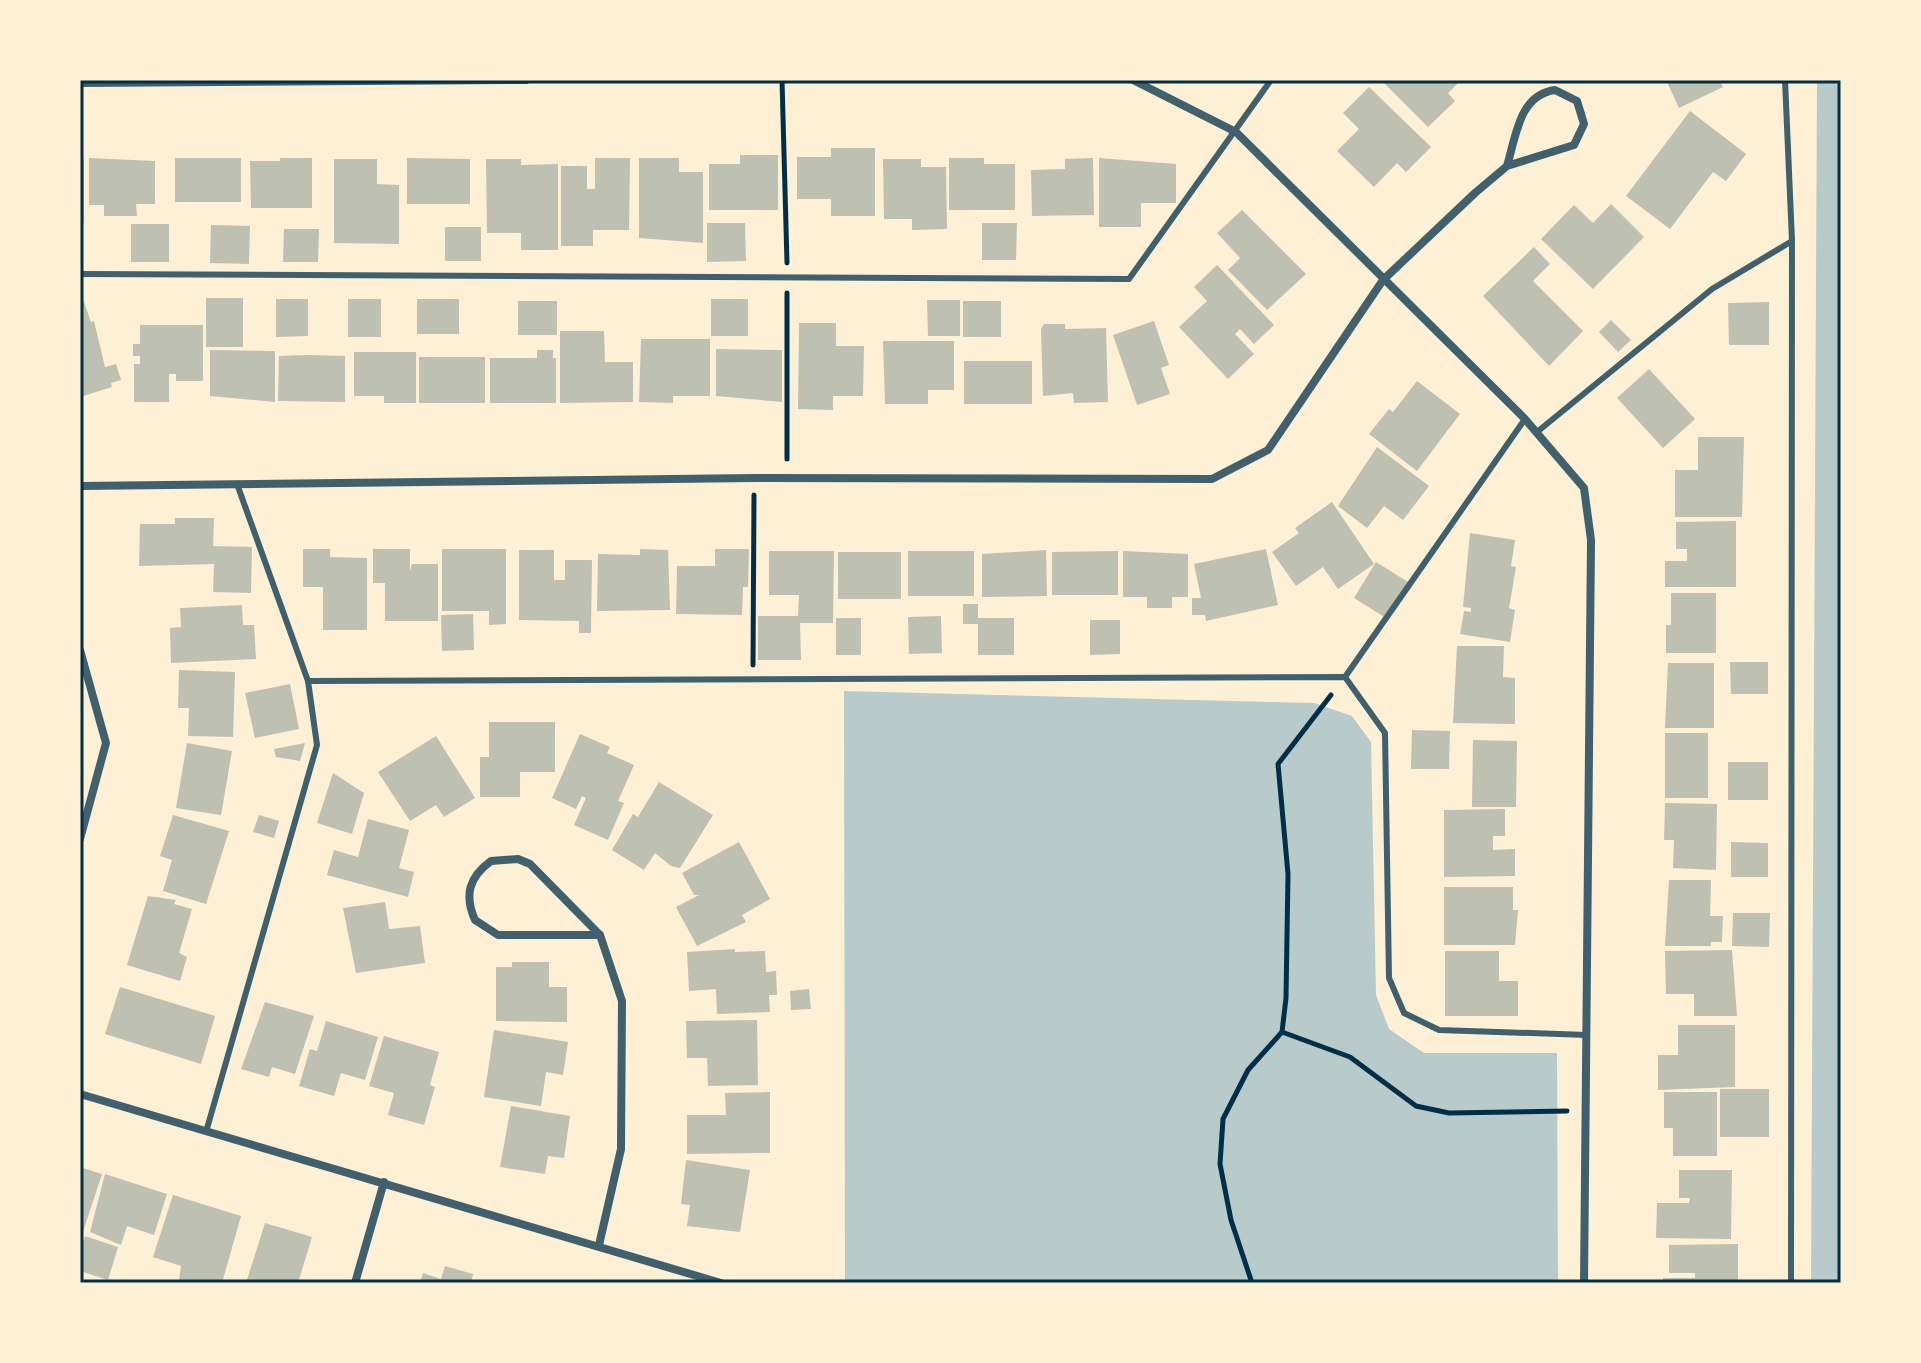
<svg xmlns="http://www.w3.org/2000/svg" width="1921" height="1363" viewBox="0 0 1921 1363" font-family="Roboto,sans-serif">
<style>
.green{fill:#b9caca}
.building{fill:#bec0b2}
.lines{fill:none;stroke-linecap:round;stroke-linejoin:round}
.path{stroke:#003049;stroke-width:5}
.service{stroke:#3f606c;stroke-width:6}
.minor{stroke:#3f606c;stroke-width:8}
.neatline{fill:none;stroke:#003049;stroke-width:3}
</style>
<rect width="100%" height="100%" fill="#fdf0d5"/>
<g class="green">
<polygon points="1817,80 1841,80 1841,1283 1811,1283"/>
<polygon points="844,691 1314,703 1352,716 1371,742 1376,995 1389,1029 1424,1053 1557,1053 1558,1283 845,1283"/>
</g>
<g class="building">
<polygon points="1381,80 1461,80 1448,93 1455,101 1428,127"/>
<polygon points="1666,80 1719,80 1723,87 1679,108"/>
<polygon points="1369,87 1431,147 1406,172 1397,163 1374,187 1337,151 1359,129 1343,113"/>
<polygon points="1690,111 1746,154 1726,181 1713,172 1670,229 1626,196"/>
<polygon points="831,148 875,148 875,216 831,216 831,199 797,199 797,157 831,157"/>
<polygon points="740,155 778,155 778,210 709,210 709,164 740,164"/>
<polygon points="89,158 155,161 155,204 136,204 137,216 104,216 104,205 89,205"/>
<rect x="175" y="158" width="66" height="44"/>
<polygon points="280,158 312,158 312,208 251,208 250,161 280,161"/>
<polygon points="407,158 470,159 470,204 407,204"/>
<polygon points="595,158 630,158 629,230 593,230 593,246 561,246 561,166 587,166 587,189 595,189"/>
<polygon points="639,158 679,158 679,172 703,172 703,243 639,238"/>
<polygon points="949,158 984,158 984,164 1015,164 1015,210 949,210"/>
<polygon points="1093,158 1094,215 1032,216 1031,170 1065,169 1065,159"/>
<polygon points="1099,158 1176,164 1176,203 1141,203 1141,227 1099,227"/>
<rect x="80" y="159" width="4" height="64"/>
<polygon points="334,159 377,159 377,184 399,185 399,244 334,243"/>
<polygon points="486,159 521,159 521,165 558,164 558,250 521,250 521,233 487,233"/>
<polygon points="883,159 921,159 921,167 946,167 947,229 912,230 912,219 884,219"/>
<polygon points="1611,204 1644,237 1593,289 1541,239 1574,205 1593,223"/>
<polygon points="1242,210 1306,274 1267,310 1228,270 1240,258 1217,233"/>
<polygon points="707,223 745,223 746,261 707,262"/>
<polygon points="982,223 1017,223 1016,260 982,260"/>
<rect x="131" y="224" width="38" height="38"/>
<polygon points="211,225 250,226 249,264 210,263"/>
<rect x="445" y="227" width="36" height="34"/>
<polygon points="284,229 319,229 318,262 283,262"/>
<polygon points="1534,247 1550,264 1533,281 1583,331 1549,366 1483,296"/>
<polygon points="1217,265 1274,325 1254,344 1240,329 1235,334 1254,354 1228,379 1179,327 1207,301 1194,287"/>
<polygon points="82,296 91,322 94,321 105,367 116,364 121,380 111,383 112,387 80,397"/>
<rect x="206" y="298" width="37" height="49"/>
<polygon points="276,299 308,299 308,336 276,337"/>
<rect x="348" y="299" width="33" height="38"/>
<rect x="417" y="299" width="42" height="35"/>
<rect x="711" y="299" width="37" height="37"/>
<polygon points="927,300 960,300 960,336 928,336"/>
<rect x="518" y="301" width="39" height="34"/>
<rect x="963" y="301" width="38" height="36"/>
<polygon points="1769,302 1769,345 1729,345 1728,303"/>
<polygon points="1611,320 1631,340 1618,352 1599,332"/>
<polygon points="1154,321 1169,365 1161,368 1170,394 1137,405 1113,335"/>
<polygon points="799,323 836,323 836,346 864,346 863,396 833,396 833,410 798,409"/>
<polygon points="1044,324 1065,324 1065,329 1106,328 1108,402 1074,403 1073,393 1043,396 1041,329"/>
<polygon points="140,325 203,325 203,381 176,381 176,374 169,374 169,402 134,402 134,364 140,364 140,356 133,356 133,344 140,344"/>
<polygon points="560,331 604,331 605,362 633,362 633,402 560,403"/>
<polygon points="641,339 710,339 710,396 673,396 673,403 639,402"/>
<polygon points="883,341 954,341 954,390 928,390 928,404 885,404"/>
<polygon points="716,349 782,350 782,402 716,396"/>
<polygon points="210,350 275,351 275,402 210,396"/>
<polygon points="537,350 553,350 553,358 556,358 556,403 490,403 490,358 537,358"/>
<polygon points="354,352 416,352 416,403 384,403 384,396 354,396"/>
<polygon points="309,355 345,356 345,402 278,401 279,356"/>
<rect x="419" y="357" width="66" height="46"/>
<rect x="964" y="361" width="68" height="43"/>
<polygon points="1649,369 1695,419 1663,448 1617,398"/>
<polygon points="1417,381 1460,414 1417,471 1369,434 1389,409 1393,412"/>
<polygon points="1698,437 1744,437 1742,517 1675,517 1675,470 1698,470"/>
<polygon points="1377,447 1429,486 1403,520 1384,506 1367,528 1338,506"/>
<polygon points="1332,502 1374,564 1338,589 1323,567 1296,586 1272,552 1299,533 1295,528"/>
<polygon points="175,518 214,518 213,546 252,547 251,593 213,592 214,564 139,566 140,524 175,524"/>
<polygon points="1736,521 1736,587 1665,587 1665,561 1687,561 1687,549 1676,549 1676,522"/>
<polygon points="1470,533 1515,540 1511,566 1516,567 1509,608 1515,610 1510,642 1460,634 1464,611 1471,612 1471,608 1463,607"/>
<polygon points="303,549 330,549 330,557 367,558 367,630 323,630 323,587 303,587"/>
<polygon points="373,549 410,549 410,571 412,564 438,564 438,621 385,621 385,583 373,583"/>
<polygon points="442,549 506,549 506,624 489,625 489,611 442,611"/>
<polygon points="640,549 668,550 670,610 597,611 598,554 640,555"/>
<polygon points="715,549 749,549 748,587 743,587 742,615 676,614 677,566 715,566"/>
<polygon points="1266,549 1278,605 1206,621 1205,615 1192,615 1192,598 1201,598 1194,564"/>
<polygon points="519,550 554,550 554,580 565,580 565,560 592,560 591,633 579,633 579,621 519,620"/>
<polygon points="1046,550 1047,596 982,597 982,554"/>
<polygon points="769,551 834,551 833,623 800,623 801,660 758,660 758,616 798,616 799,595 769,595"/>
<rect x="908" y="551" width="66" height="45"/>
<polygon points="1118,551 1118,595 1052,595 1052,552"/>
<polygon points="1123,551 1188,554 1188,597 1172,597 1172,608 1147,608 1147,597 1123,597"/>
<rect x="838" y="552" width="63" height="47"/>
<polygon points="1376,562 1408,582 1386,618 1354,598"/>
<polygon points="1671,593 1716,593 1716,653 1666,653 1666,625 1671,625"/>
<polygon points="963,604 978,604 978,618 1014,618 1014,655 978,655 978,624 963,624"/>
<polygon points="242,605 243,625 254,625 256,659 171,663 170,628 181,627 180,608"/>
<polygon points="473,614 474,650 442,651 441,615"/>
<polygon points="941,616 942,653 909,654 908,617"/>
<rect x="836" y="618" width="25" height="37"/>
<polygon points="1090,620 1120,620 1120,654 1090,655"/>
<polygon points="1457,646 1504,646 1503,677 1515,678 1515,724 1453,723"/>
<polygon points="1730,662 1768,662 1768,694 1731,694"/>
<polygon points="1668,663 1714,663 1714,728 1665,728"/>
<polygon points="179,670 235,672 233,737 188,736 189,708 178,708"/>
<polygon points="290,684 299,729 255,738 245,693"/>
<polygon points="489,722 555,722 555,772 520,772 520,797 480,797 480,757 489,757"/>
<polygon points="1412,730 1450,731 1449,769 1411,769"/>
<rect x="1665" y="733" width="43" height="65"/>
<polygon points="580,734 610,747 607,753 634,765 618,801 624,803 608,840 574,825 586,798 582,796 576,809 552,798"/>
<polygon points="436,736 475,798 444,817 436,805 410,821 378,772"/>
<polygon points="1473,740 1517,741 1516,807 1472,807"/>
<polygon points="187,743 232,751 221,815 176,808"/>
<polygon points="305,743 300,761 276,757 274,749"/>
<rect x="1728" y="762" width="40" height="38"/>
<polygon points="333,773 364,793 352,834 317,823"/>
<polygon points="659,782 713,815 680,868 671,866 655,853 644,870 612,850 633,814 638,817"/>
<polygon points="1665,803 1717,804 1716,870 1673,868 1674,840 1664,840"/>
<polygon points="1505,809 1505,836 1493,836 1493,850 1515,849 1515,876 1444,877 1444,810"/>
<polygon points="173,815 229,831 206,904 163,891 172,860 160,856"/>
<polygon points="259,815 279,821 274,838 253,832"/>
<polygon points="368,819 409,830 399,868 414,872 408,897 327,875 334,850 358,857"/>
<polygon points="739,842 770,899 742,915 746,922 697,946 676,907 699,895 694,895 682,873"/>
<polygon points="1731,842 1768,843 1768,877 1731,877"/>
<polygon points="1669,880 1711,880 1710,916 1723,916 1722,942 1711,942 1711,946 1665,946"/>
<polygon points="1444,887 1513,887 1513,910 1518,910 1515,945 1444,945"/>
<polygon points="148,896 176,900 174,904 192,909 179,953 187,957 180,981 127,965"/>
<polygon points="385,902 389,929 420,926 425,963 356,973 343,908"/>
<polygon points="1733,913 1770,913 1769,947 1732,946"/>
<polygon points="735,949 735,952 765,951 766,972 776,971 777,995 769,995 770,1012 717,1014 716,989 689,991 687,952"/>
<polygon points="1732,950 1737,1016 1694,1016 1694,994 1666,994 1665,951"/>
<polygon points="1445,951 1499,951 1499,981 1518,981 1518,1016 1445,1016"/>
<polygon points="512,962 549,962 549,987 567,987 567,1022 496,1021 496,967 512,967"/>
<polygon points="120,987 215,1016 201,1064 105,1034"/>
<polygon points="809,989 811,1009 791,1010 790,991"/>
<polygon points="265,1002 314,1016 295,1074 272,1067 269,1077 241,1069"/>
<polygon points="757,1020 758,1085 708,1086 707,1058 687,1058 686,1021"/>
<polygon points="326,1021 378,1037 365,1080 341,1073 334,1096 299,1086 310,1049 317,1051"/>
<polygon points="1678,1025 1735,1025 1735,1087 1658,1090 1658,1055 1678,1055"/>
<polygon points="494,1030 568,1042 563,1075 546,1072 541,1106 484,1097"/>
<polygon points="384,1036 439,1052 430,1085 435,1087 424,1125 388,1115 394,1093 369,1086"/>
<rect x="1720" y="1089" width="49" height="48"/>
<polygon points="770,1092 770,1153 687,1154 687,1115 726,1115 725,1093"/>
<polygon points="1664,1092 1717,1092 1717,1156 1673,1156 1673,1128 1664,1128"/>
<polygon points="511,1106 570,1116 564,1158 548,1156 545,1174 500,1167"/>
<polygon points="686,1160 750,1170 740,1232 687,1226 690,1205 681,1204"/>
<polygon points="80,1167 102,1174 83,1232 80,1232"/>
<polygon points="1679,1170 1732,1170 1731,1239 1656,1238 1657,1203 1689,1203 1690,1198 1679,1198"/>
<polygon points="105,1174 167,1194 154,1235 127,1226 121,1245 90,1232"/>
<polygon points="173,1195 241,1216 222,1283 179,1280 181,1266 153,1257"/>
<polygon points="265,1223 312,1237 298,1283 246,1283"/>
<polygon points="85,1236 118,1247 108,1280 80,1271 80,1252"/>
<polygon points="1738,1244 1738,1283 1663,1283 1663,1278 1695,1278 1695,1273 1669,1273 1669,1245"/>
<polygon points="445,1266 473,1274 471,1283 420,1283 423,1273 441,1279"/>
</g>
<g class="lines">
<g class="path">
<polyline points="782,80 787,263"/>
<polyline points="787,293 787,459"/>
<polyline points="753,665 754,495"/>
<polyline points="1282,1032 1350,1057 1416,1106 1449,1113 1567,1111"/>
<polyline points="1252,1283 1231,1220 1220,1164 1223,1119 1248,1070 1282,1032 1286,998 1288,874 1278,764 1331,695"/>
</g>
<g class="service">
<polyline points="1785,80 1792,241 1791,1283"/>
<polyline points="80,274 1129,279 1271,80"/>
<polyline points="1537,432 1712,289 1792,241"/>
<polyline points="1345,677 1525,419"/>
<polyline points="308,681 1345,677 1385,733 1389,978 1404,1013 1439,1030 1587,1035"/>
<polyline points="206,1132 317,745 308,681 237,484"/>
</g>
<g class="minor">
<polyline points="1133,80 1236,132 1525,419 1584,488 1591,540 1584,1283"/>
<polyline points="80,83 526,80"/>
<path d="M 80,486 L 754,478 L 1212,479 L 1268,450 L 1383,280 L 1475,193 L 1507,166 L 1574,145 L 1584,124 L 1577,101 L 1555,90 C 1519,95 1516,136 1507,166"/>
<polyline points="80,650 106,743 80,839"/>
<polyline points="80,1094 721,1283"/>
<path d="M 599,1245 L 621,1149 L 622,1001 L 600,935 L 530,864 L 518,859 L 491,861 C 469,877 464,895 475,920 L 498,935 L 600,935"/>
<polyline points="355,1283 384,1182"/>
</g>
</g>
<rect width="1921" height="1363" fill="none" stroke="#fdf0d5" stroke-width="164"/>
<rect x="82" y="82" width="1757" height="1199" class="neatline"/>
</svg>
